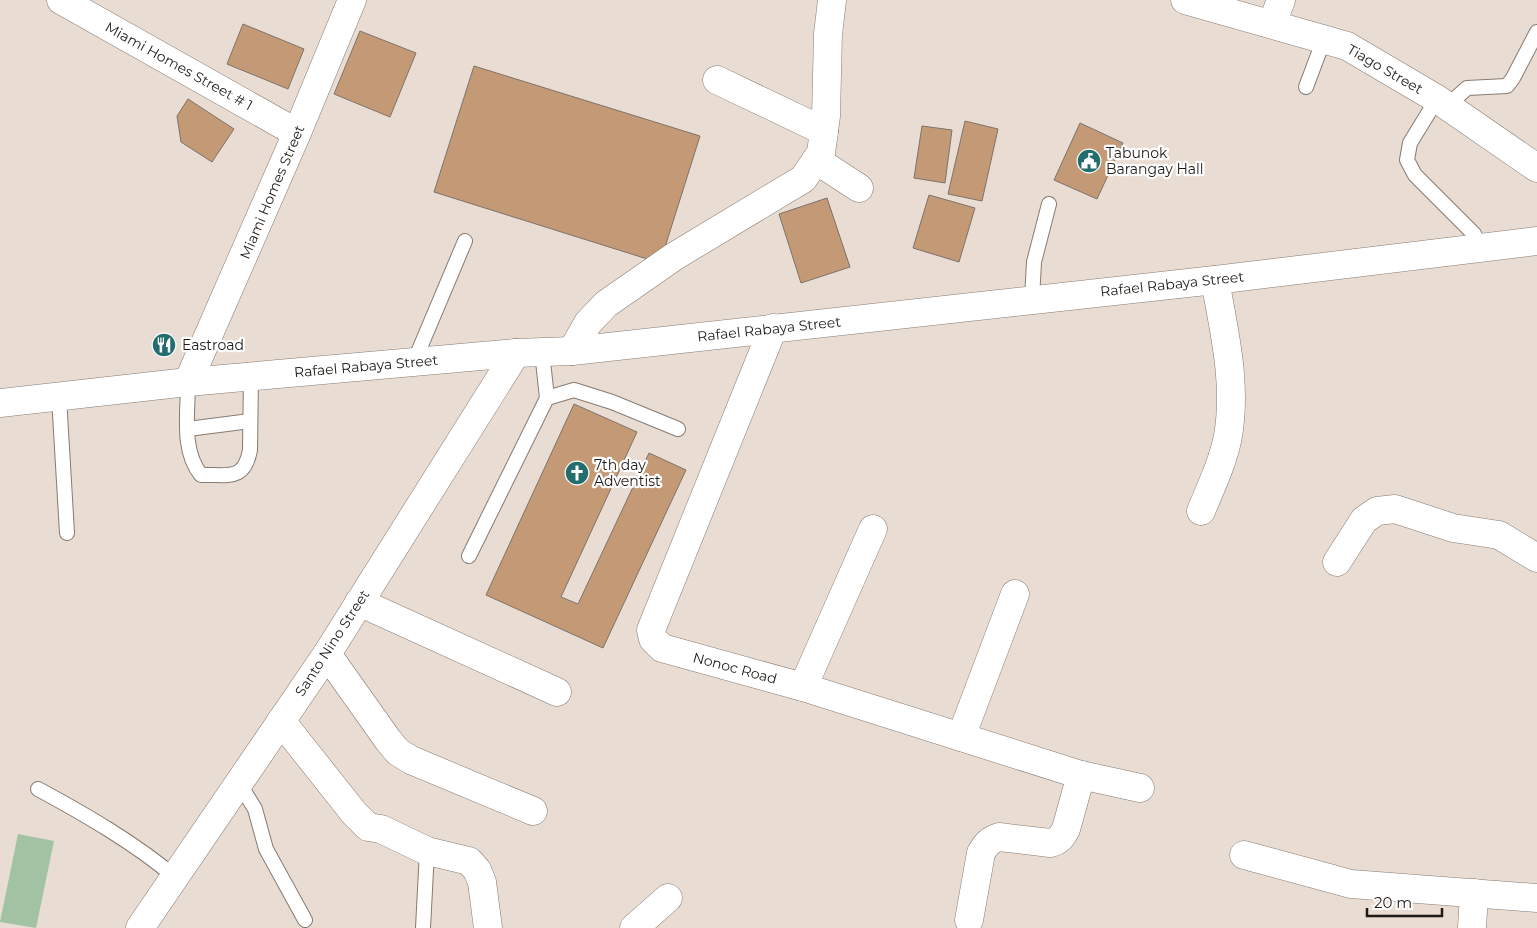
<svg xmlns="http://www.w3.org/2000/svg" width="1537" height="928" viewBox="0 0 1537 928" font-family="Montserrat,sans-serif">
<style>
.green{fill:#a2c2a4}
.building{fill:#c49a76;stroke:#7d7269}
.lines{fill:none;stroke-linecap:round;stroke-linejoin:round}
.lane-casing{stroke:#867b72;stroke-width:16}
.street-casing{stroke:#867b72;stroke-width:29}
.secondary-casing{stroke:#867b72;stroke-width:29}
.lane{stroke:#fff;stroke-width:14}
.street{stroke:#fff;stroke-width:28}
.secondary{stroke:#fff;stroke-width:28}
.labels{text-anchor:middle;stroke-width:4.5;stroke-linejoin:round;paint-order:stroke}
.street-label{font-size:14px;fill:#1e1a16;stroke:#fff}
.poi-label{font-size:14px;fill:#1e1a16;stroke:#fff;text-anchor:start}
</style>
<rect width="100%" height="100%" fill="#e9dcd2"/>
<polygon class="green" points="18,834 54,841 36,928 0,922"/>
<g class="building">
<polygon points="243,24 304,49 288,89 227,64"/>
<polygon points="360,31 416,53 390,117 334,94"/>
<polygon points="474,66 700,136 660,263 434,192"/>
<polygon points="188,99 234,129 212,162 181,142 177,116"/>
<polygon points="965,121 998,129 982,201 948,194"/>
<polygon points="1080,123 1123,143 1097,199 1054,180"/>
<polygon points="922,126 952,130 945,183 914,178"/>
<polygon points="929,195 975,208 959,262 913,248"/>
<polygon points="827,198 850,267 801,283 779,214"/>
<polygon points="574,404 637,432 561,597 578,604 649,453 686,470 603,648 486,595"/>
</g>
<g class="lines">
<g class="lane-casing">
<g id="lane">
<polyline points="1306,87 1324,39"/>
<polyline points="1437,99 1410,143 1407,160 1415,175 1474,234 1481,248"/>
<polyline points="1447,106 1467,88 1507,86 1513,78 1537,32"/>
<polyline points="1032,299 1034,262 1049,204"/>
<polyline points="542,352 547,398"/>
<polyline points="414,362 465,241"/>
<path d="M 188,382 C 188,413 181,450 201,475 C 228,474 244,482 250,450 L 251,377"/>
<polyline points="59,397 67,533"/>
<polyline points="188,429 250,421"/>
<polyline points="469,556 547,398 574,390 612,402 678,429"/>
<polyline points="239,783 255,809 266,849 305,920"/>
<path d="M 38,789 C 86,815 133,842 175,877"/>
<polyline points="423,928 427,851"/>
</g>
</g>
<g class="street-casing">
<g id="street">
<polyline points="61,0 297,133"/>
<polyline points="1272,24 1281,0"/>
<polyline points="717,80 824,131"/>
<polyline points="816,160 859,188"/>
<polyline points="773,328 651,630 653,639 662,648 803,687 1081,775 1140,788"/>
<polyline points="572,351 588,323 606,304 675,256 803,179 821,153 824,131 826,116 828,34 832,0"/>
<polyline points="188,382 297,133 352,0"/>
<path d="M 1201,511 C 1211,487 1223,462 1228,436 C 1237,383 1224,331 1215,280"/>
<polyline points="1337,562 1364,520 1377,511 1395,509 1453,528 1499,535 1537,558"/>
<polyline points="359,602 557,692"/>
<polyline points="327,654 388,740 398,752 411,760 533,811"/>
<polyline points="803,687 873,529"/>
<polyline points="281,721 354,813 368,827 381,829 427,851 469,861 477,870 482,882 488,928"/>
<polyline points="961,737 1015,594"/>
<polyline points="1244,855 1351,884 1537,898"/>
<path d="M 969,920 L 981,853 C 986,844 990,840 999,837 L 1050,843 C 1059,841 1062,837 1066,829 L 1081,775"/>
<polyline points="140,928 327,654 516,353"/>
<polyline points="634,928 668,898"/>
<polyline points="1472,928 1474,893"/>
</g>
</g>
<g class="secondary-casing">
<g id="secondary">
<polyline points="1185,0 1347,46 1437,99 1537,168"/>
<polyline points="0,403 188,382 516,353 572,351 1215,280 1537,241"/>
</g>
</g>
<use href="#lane" class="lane"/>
<use href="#street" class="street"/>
<use href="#secondary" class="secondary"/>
</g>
<defs>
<g id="civic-disc" transform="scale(1.25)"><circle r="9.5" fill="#236e6d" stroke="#fff"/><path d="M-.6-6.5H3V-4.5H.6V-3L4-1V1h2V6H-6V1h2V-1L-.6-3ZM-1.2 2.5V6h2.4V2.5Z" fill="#fff"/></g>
<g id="restaurant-disc" transform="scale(1.25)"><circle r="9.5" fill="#236e6d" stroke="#fff"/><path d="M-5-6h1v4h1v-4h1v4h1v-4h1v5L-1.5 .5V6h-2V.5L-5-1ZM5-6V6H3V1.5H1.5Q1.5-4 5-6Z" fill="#fff"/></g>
<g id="church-disc" transform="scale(1.25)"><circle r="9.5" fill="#236e6d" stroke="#fff"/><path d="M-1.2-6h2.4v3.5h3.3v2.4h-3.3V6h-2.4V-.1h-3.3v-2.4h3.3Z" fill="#fff"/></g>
</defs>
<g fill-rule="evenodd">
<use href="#civic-disc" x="1089" y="161"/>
<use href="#restaurant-disc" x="164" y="345"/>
<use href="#church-disc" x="577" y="473"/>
</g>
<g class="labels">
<g class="street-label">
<text transform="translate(179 66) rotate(29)" y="5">Miami Homes Street # 1</text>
<text transform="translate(1385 69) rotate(30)" y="5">Tiago Street</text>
<text transform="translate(272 192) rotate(-67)" y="5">Miami Homes Street</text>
<text transform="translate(1172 284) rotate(-6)" y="5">Rafael Rabaya Street</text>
<text transform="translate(769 329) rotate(-6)" y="5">Rafael Rabaya Street</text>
<text transform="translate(366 366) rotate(-5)" y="5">Rafael Rabaya Street</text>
<text transform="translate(332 643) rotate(-57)" y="5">Santo Nino Street</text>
<text transform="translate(735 668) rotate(15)" y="5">Nonoc Road</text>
</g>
<g class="poi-label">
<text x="1106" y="158">Tabunok<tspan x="1106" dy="16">Barangay Hall</tspan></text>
<text x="182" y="350">Eastroad</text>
<text x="594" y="470">7th day<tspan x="594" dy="16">Adventist</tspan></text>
</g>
</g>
<path d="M1367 908v8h75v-8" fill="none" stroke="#1e1a16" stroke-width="2.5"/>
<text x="1374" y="908" font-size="15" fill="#1e1a16" stroke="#ffffff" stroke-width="4" paint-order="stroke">20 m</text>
</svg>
